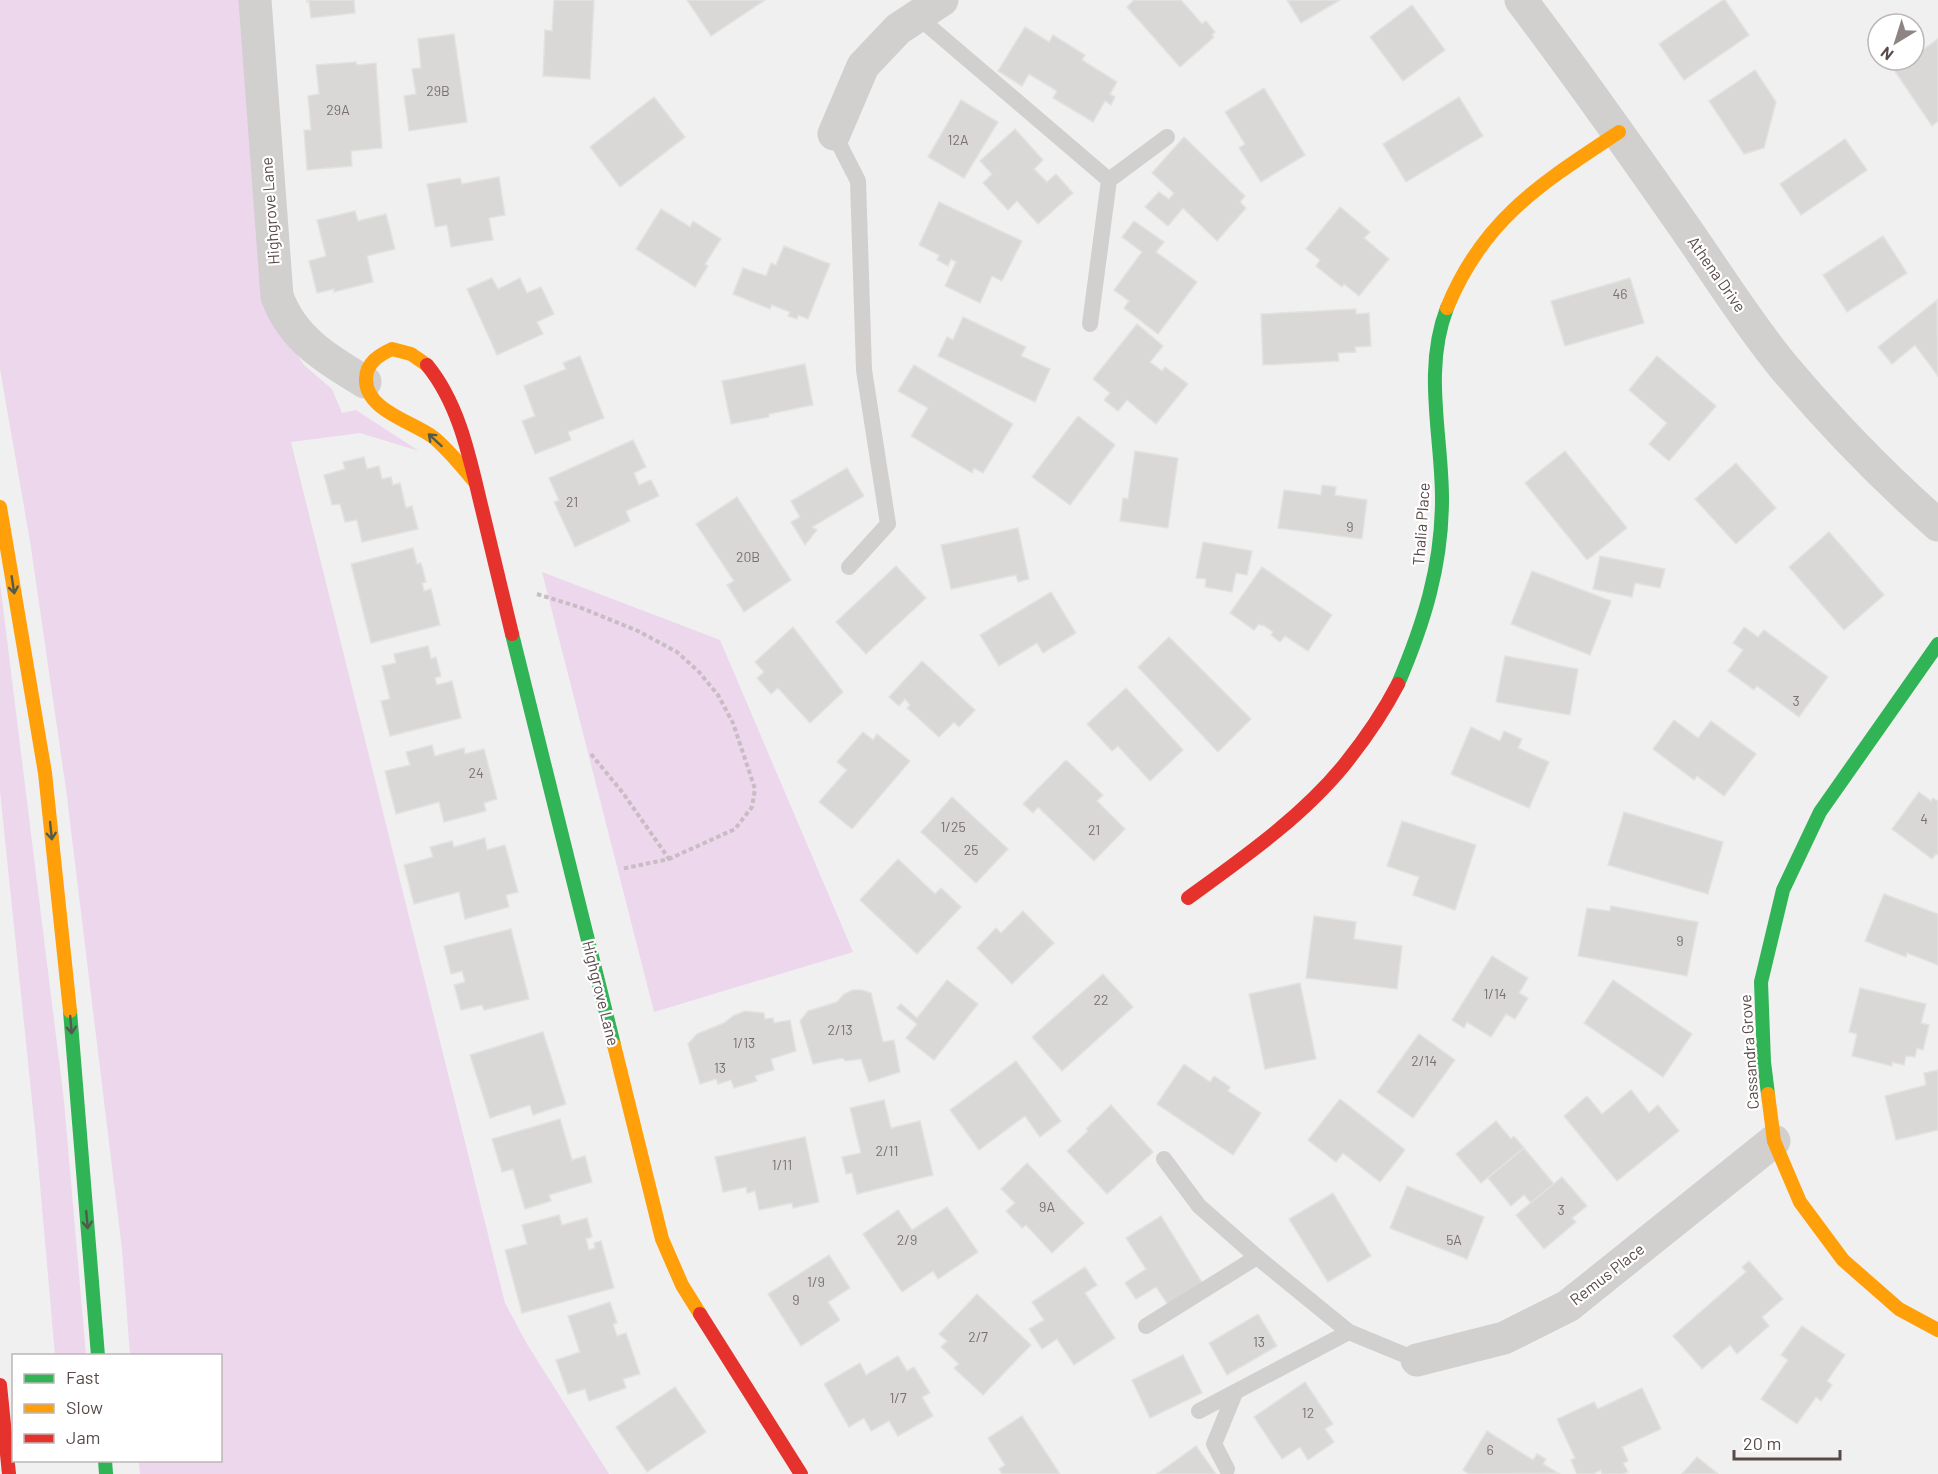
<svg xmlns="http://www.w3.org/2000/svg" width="1938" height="1474" viewBox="0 0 1938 1474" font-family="Barlow,sans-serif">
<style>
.green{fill:#ecd7ec}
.building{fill:#d9d8d7;stroke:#e2e2e1;stroke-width:1.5}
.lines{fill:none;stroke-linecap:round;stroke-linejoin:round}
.path{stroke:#c8bdc4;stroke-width:4;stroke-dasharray:4.5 3;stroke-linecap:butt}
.lane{stroke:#d2cfcf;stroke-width:16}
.street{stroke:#d2cfcf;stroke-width:33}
.fast{stroke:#30b455;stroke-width:14}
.slow{stroke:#ff9f0a;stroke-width:14}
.jam{stroke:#e5322d;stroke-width:14}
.oneway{stroke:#535a4b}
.labels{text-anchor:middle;stroke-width:4.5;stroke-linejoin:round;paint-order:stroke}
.number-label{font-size:14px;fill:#7a6f6e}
.street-label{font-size:16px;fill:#594a49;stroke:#fff}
</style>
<rect width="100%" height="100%" fill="#f0f0f0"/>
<g class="green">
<polygon points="0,0 239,0 265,297 268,312 304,365 332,389 342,413 356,410 419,451 360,433 291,442 505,1303 527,1344 609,1474 140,1474 139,1461 220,1460 220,1356 130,1355 122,1249 66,789 30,541 0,369"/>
<polygon points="542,572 720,640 853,952 654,1012"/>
<polygon points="0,583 64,1101 86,1355 55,1355 36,1139 0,791"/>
</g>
<g class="building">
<polygon points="307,0 354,0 355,13 311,18 309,1 307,2"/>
<polygon points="554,0 594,0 590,79 543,76 545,30 552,31"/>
<polygon points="687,0 765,0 711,36"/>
<polygon points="1134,0 1181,0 1202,24 1206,21 1215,32 1212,35 1214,37 1180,67 1127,7"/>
<polygon points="1287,0 1340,0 1301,23"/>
<polygon points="1723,0 1725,0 1749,35 1684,80 1659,44"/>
<polygon points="1412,5 1445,50 1403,81 1370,37"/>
<polygon points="1025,27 1049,42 1053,35 1085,55 1082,60 1117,82 1110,94 1115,97 1111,105 1105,101 1093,122 1053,98 1057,91 1029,74 1022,86 998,71"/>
<polygon points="454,34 467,122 409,131 404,96 416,94 412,69 421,68 418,39"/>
<polygon points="1938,39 1938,121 1932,126 1894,70 1908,60 1914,60 1914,56"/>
<polygon points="356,62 357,65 376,63 382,148 351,151 352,166 307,170 304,130 311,130 308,96 319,94 316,65"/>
<polygon points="1755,70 1776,102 1764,148 1744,154 1709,101"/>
<polygon points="1264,88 1305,155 1261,182 1239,148 1245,144 1225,112"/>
<polygon points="654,97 685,137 620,187 590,147"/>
<polygon points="1459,97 1483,136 1406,182 1383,144"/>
<polygon points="961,100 998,122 964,178 928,157"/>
<polygon points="1015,129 1043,160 1034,169 1047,182 1056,174 1073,193 1038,224 1017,201 1008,210 983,183 992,174 980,161"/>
<polygon points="1184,137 1245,196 1240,202 1246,208 1217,241 1183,208 1168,226 1145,207 1159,192 1169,199 1174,193 1152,173"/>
<polygon points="1845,139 1867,170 1801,215 1780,184"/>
<polygon points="499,177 505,215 489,218 493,240 451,247 447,225 435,227 427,184 460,178 462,184"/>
<polygon points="939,202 1022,241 1002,281 992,276 980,303 945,286 956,262 951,259 948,266 937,260 939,255 919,245"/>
<polygon points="1340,207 1370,232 1364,238 1389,259 1359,296 1344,284 1342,287 1316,266 1320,260 1306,249"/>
<polygon points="661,209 690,227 693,221 721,239 705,264 708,266 695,287 636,249"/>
<polygon points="355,211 358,221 386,214 395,249 367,256 373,282 334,292 334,289 317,293 309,261 326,256 317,220"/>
<polygon points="1134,221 1164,242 1156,252 1197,282 1158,334 1124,308 1129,301 1114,290 1142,252 1122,237"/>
<polygon points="1883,236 1907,273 1847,312 1823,275"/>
<polygon points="784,246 830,264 808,319 798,315 797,319 788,316 790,312 772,305 770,309 733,294 743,268 766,276 771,263 776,265"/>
<polygon points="492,278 498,289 520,278 527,293 541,287 554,314 537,322 543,334 497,355 467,289"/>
<polygon points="1630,278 1644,323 1565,346 1551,301"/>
<polygon points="1937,300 1938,376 1915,345 1892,364 1878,347"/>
<polygon points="1356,309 1356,314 1369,313 1371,346 1355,347 1356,352 1338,353 1339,361 1263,365 1261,314"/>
<polygon points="963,317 1026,347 1021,356 1050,369 1035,402 938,356 947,337 953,340"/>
<polygon points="1137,324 1163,346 1150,362 1162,371 1165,367 1188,384 1156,424 1127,400 1118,411 1104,400 1110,393 1093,379"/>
<polygon points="580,356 604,418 568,432 571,440 535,454 522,421 535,416 524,386 566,369 563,363"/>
<polygon points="1657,356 1716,406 1669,461 1649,444 1667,423 1629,390"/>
<polygon points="805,364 813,405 769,414 769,417 731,424 722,381"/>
<polygon points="914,365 1013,424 983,473 974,468 972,473 911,436 928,408 898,391"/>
<polygon points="1078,416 1115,445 1070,505 1032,477"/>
<polygon points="633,440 646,467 634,473 639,485 651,480 659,496 626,511 630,521 575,547 554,502 559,500 549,478"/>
<polygon points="1135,451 1178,458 1168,528 1120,521 1123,498 1128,499"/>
<polygon points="1565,451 1627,528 1587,560 1525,483"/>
<polygon points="364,457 367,469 379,466 382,479 391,477 393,485 400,483 406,508 412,506 418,529 362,542 357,520 345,522 340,504 332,505 324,475 345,469 343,462"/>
<polygon points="1736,463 1776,508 1736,544 1695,499"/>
<polygon points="847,468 864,496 812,527 817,530 805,545 791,522 800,517 791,501"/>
<polygon points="1322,485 1336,487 1335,495 1367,500 1362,539 1278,528 1284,490 1321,495"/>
<polygon points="737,497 791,580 744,612 727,585 734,581 696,524"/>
<polygon points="1018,528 1029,579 1018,582 1016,575 951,589 941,545"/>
<polygon points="1829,532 1884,595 1844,630 1789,567"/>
<polygon points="1203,542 1252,551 1247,575 1236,573 1232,592 1205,587 1206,579 1196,578"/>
<polygon points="413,548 417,564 421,563 426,582 422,583 424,591 431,589 440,625 371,643 351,564"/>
<polygon points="1600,556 1665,569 1660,588 1635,583 1632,597 1593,589"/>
<polygon points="896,566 926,598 866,654 836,622"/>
<polygon points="1262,567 1332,615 1308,651 1285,636 1280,642 1271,635 1273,632 1263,625 1262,626 1259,624 1254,630 1230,613"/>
<polygon points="1532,571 1611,601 1590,655 1511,624"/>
<polygon points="1051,592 1076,633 1043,653 1037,643 999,666 980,635"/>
<polygon points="793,627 843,692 810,723 778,688 771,694 757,678 764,672 755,662"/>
<polygon points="1744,627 1758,637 1764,630 1828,677 1799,717 1757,686 1754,690 1728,671 1743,650 1733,643"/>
<polygon points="1169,637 1251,719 1218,752 1138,667"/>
<polygon points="428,646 431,659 436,657 441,676 435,678 437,685 452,681 461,718 390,736 381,701 390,699 382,666 396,663 394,654"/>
<polygon points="1505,656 1578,669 1570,715 1496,702"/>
<polygon points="922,661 975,710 959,727 954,722 939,737 907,708 910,705 905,699 899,706 889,697"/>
<polygon points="1126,688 1183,750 1150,781 1118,746 1112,751 1087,724"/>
<polygon points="1674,720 1698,738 1711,721 1756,754 1724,796 1697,776 1694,780 1653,749"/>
<polygon points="1471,727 1500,741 1504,731 1522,739 1518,748 1549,762 1529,808 1451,774"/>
<polygon points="863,732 873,740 877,734 910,761 852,829 819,802 847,770 837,762"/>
<polygon points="432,745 435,756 464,748 465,754 484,749 497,799 484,803 486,811 444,822 439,802 396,814 385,771 410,765 406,752"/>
<polygon points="1066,760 1103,795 1097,801 1125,829 1094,861 1038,807 1033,813 1023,804"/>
<polygon points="1919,792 1931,801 1933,798 1938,801 1938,855 1936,854 1932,859 1892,829"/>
<polygon points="952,797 1008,849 976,883 921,832"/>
<polygon points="1624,812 1723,842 1708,894 1608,865"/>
<polygon points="1402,821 1476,845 1455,910 1413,895 1419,877 1387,866"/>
<polygon points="485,838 487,850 505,845 518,892 506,895 509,907 465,919 459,892 414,904 404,865 433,857 430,847 452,841 454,847"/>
<polygon points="898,859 935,894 941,888 961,907 917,954 860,900"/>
<polygon points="1884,894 1938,914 1938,965 1907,953 1906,957 1865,941"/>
<polygon points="1611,906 1698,922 1687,976 1578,956 1587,908 1610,911"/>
<polygon points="1023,911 1054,943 1012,984 977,948 996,928 1001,933"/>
<polygon points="1314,916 1356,922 1354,939 1402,946 1397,989 1306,978"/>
<polygon points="511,929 529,999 484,1010 482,1005 461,1010 454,985 465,982 462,971 451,974 444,946"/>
<polygon points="1492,956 1528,978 1519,993 1528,998 1515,1019 1506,1014 1491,1037 1467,1022 1464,1028 1452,1020"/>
<polygon points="1103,974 1133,1007 1062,1071 1032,1037"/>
<polygon points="947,980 978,1004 934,1060 906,1038 917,1024 897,1008 901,1004 917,1018"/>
<polygon points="1613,980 1692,1034 1663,1077 1584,1023"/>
<polygon points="1300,983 1316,1059 1265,1069 1249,994"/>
<polygon points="1860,988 1926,1004 1921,1023 1929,1025 1923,1050 1917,1048 1915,1057 1906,1056 1904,1065 1892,1062 1892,1066 1852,1056 1857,1034 1849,1032"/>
<polygon points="853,990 862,990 871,993 883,1042 894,1040 900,1072 869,1082 861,1059 845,1061 843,1058 813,1064 800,1021 808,1011 837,1002 844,994"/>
<polygon points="745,1011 764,1013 765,1019 773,1018 774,1023 790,1020 796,1051 771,1059 774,1070 755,1076 757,1081 734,1088 731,1080 718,1084 716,1079 700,1084 688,1044 697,1034 724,1023 733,1016"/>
<polygon points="543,1032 566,1104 533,1115 530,1105 490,1118 470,1055"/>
<polygon points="1419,1034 1455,1060 1413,1118 1377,1092"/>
<polygon points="1016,1061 1061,1121 1040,1137 1025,1116 979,1150 950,1110"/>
<polygon points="1184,1064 1210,1082 1214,1076 1230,1087 1228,1091 1261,1113 1233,1155 1157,1104"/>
<polygon points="1938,1070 1938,1130 1896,1140 1885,1096 1926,1085 1924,1073"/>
<polygon points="1631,1090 1649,1113 1658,1105 1679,1131 1617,1181 1564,1116 1587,1096 1602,1114"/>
<polygon points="1340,1099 1405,1150 1380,1182 1343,1153 1336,1162 1308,1140"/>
<polygon points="884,1100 891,1128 920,1121 933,1175 857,1194 852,1173 846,1174 842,1157 861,1153 850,1108"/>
<polygon points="1111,1105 1153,1152 1107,1194 1067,1151 1088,1131 1086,1129"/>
<polygon points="560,1119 572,1160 585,1156 592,1182 549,1195 551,1201 525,1209 513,1169 502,1172 492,1139"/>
<polygon points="1496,1121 1511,1139 1514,1136 1524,1148 1481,1183 1456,1154"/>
<polygon points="805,1137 819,1202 793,1208 792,1203 759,1210 755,1191 747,1193 746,1187 723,1192 715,1157"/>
<polygon points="1524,1148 1554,1184 1531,1203 1524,1195 1511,1206 1488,1178"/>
<polygon points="1027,1163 1084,1223 1052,1253 1026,1225 1022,1228 1006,1211 1015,1203 1001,1189"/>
<polygon points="1562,1177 1587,1206 1572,1218 1576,1222 1544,1249 1516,1215"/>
<polygon points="1407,1186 1484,1217 1467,1259 1390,1228"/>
<polygon points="1333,1193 1371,1256 1328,1282 1289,1219"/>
<polygon points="947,1207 978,1252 938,1279 933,1271 902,1292 863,1234 898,1210 912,1230"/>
<polygon points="559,1215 562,1225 587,1218 592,1237 586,1239 589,1250 595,1248 594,1243 601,1241 614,1288 522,1313 505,1250 527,1244 522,1225"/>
<polygon points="1161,1216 1203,1284 1169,1306 1156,1287 1136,1299 1125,1283 1146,1269 1126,1238"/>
<polygon points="829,1255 850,1288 828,1302 840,1320 801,1346 768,1294"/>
<polygon points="1749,1261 1783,1299 1762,1317 1769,1326 1737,1354 1730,1345 1702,1369 1673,1336 1746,1272 1742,1267"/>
<polygon points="1085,1267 1097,1285 1085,1293 1115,1338 1074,1365 1057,1339 1042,1349 1029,1329 1044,1320 1032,1302"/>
<polygon points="977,1294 1031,1345 983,1395 954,1368 959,1364 941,1347 947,1341 939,1334"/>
<polygon points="610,1302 617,1323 613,1324 617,1336 626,1333 640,1374 623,1379 626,1388 589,1401 585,1389 568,1394 556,1360 580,1352 568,1316"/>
<polygon points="1258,1314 1277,1346 1227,1375 1209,1343"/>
<polygon points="1802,1326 1845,1355 1827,1381 1832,1385 1821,1401 1816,1397 1797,1424 1761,1399 1788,1360 1781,1355"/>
<polygon points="1183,1355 1202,1393 1150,1418 1132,1380"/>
<polygon points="898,1356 907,1371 914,1367 930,1393 922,1397 933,1416 898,1436 889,1421 871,1431 864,1418 849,1427 824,1384 860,1363 866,1375"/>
<polygon points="1305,1382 1333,1424 1325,1429 1334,1442 1308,1460 1300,1447 1282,1459 1254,1417"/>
<polygon points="675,1387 706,1432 647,1472 616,1427"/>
<polygon points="1642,1388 1661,1429 1622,1447 1628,1461 1623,1463 1628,1472 1622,1474 1602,1474 1601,1470 1593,1474 1577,1474 1571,1460 1575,1458 1557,1419 1594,1402 1598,1409"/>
<polygon points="1022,1416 1060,1474 1002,1474 999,1469 1005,1465 988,1438"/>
<polygon points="1487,1431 1533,1460 1537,1454 1546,1459 1543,1464 1558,1473 1469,1474 1463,1470"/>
<polygon points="1196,1446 1216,1474 1157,1474"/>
<polygon points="1697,1457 1718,1474 1682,1474"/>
</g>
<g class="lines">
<g class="path">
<polyline points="537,594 579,607 638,631 677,652 699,672 718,695 733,723 755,789 752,807 735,829 669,859"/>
<polyline points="591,754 623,793 669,859 621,869"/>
</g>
<g class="lane">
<polyline points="917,16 1109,180 1090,324"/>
<polyline points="834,134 858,181 864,370 888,524 849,567"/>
<polyline points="1109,180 1167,137"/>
<polyline points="1164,1159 1199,1206 1257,1257 1349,1332 1417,1360"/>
<polyline points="1146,1326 1257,1257"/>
<polyline points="1199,1411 1349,1332"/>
<polyline points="1227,1469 1214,1444 1235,1393"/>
</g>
<g class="street">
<path d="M 255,0 L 277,296 C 292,339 328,360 365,382"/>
<path d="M 1521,0 C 1577,74 1630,149 1683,225 C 1716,272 1746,321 1783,366 C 1831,423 1882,476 1938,525"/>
<polyline points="834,134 863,66 898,29 942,0"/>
<polyline points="1417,1360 1504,1338 1568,1306 1774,1141"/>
</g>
<g class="fast">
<polyline points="512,634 614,1045"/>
<path d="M 1398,684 C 1424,623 1442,566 1442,499 C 1442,435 1423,370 1447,308"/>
<polyline points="70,1011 98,1356"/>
<polyline points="1768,1094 1764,1062 1761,982 1783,890 1820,812 1938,644"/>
<polyline points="105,1460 106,1474"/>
</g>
<g class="slow">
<path d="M 1447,308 C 1483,219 1542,183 1619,132"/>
<path d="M 427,365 L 411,354 L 392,349 C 379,355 366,363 366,379 C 365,410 413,422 433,437 C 449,450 462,467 475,482"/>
<polyline points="0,507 45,773 70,1011"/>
<polyline points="614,1045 662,1239 682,1285 700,1314"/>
<polyline points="1768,1094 1774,1141 1800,1202 1843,1260 1899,1309 1938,1330"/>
</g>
<g class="jam">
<path d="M 427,365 C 460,405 470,460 482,509 C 492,551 502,592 512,634"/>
<path d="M 1188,898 C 1243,858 1302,817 1345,764 C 1365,739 1383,713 1398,684"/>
<polyline points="700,1314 801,1474"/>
<polyline points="0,1385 9,1474"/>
</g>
</g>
<defs><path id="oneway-shaft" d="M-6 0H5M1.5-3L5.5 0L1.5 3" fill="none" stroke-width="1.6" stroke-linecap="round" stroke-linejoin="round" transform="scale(1.5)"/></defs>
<g class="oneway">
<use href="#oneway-shaft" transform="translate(435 440) rotate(-138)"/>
<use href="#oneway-shaft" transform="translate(13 585) rotate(81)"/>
<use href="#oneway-shaft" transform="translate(51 831) rotate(84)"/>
<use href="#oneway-shaft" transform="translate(71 1025) rotate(85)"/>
<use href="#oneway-shaft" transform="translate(87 1220) rotate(85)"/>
</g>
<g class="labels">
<g class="number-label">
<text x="438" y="96">29B</text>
<text x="338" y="115">29A</text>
<text x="958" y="145">12A</text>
<text x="1620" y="299">46</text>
<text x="572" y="507">21</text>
<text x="1350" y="532">9</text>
<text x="748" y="562">20B</text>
<text x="1796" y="706">3</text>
<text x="476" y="778">24</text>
<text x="1924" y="824">4</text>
<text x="953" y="832">1/25</text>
<text x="1094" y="835">21</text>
<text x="971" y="855">25</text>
<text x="1680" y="946">9</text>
<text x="1495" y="999">1/14</text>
<text x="1101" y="1005">22</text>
<text x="840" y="1035">2/13</text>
<text x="744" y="1048">1/13</text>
<text x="1424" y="1066">2/14</text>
<text x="720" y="1073">13</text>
<text x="887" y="1156">2/11</text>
<text x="782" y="1170">1/11</text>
<text x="1047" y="1212">9A</text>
<text x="1561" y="1215">3</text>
<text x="907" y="1245">2/9</text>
<text x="1454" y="1245">5A</text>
<text x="816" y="1287">1/9</text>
<text x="796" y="1305">9</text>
<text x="978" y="1342">2/7</text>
<text x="1259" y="1347">13</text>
<text x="898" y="1403">1/7</text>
<text x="1308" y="1418">12</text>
<text x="1490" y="1455">6</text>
</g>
<g class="street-label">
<text transform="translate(270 211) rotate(-94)" y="6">Highgrove Lane</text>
<text transform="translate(1717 274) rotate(55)" y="6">Athena Drive</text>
<text transform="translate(1421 524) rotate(-86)" y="6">Thalia Place</text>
<text transform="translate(601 993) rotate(76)" y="6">Highgrove Lane</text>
<text transform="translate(1749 1052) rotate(-94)" y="6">Cassandra Grove</text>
<text transform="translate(1607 1274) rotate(-38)" y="6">Remus Place</text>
</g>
</g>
<rect x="12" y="1354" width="210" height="108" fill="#ffffff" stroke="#bdb7b6" stroke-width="1.5"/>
<rect x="24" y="1374" width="30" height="9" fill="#30b455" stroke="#bdb7b6" stroke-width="1.5"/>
<text x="66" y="1384" font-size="18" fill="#594a49">Fast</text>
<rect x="24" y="1404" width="30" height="9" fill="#ff9f0a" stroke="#bdb7b6" stroke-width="1.5"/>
<text x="66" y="1414" font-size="18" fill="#594a49">Slow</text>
<rect x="24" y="1434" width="30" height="9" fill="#e5322d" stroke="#bdb7b6" stroke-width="1.5"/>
<text x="66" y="1444" font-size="18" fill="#594a49">Jam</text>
<g transform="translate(1896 42) rotate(218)"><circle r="28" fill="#ffffff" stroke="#bdb7b6" stroke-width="1.5"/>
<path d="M0-4.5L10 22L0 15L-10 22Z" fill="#8e8483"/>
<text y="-9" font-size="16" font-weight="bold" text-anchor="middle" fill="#594a49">N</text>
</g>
<path d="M1734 1450v9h106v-9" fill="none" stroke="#594a49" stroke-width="3"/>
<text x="1743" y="1450" font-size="18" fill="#594a49" stroke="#ffffff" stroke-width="4.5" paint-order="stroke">20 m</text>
</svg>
